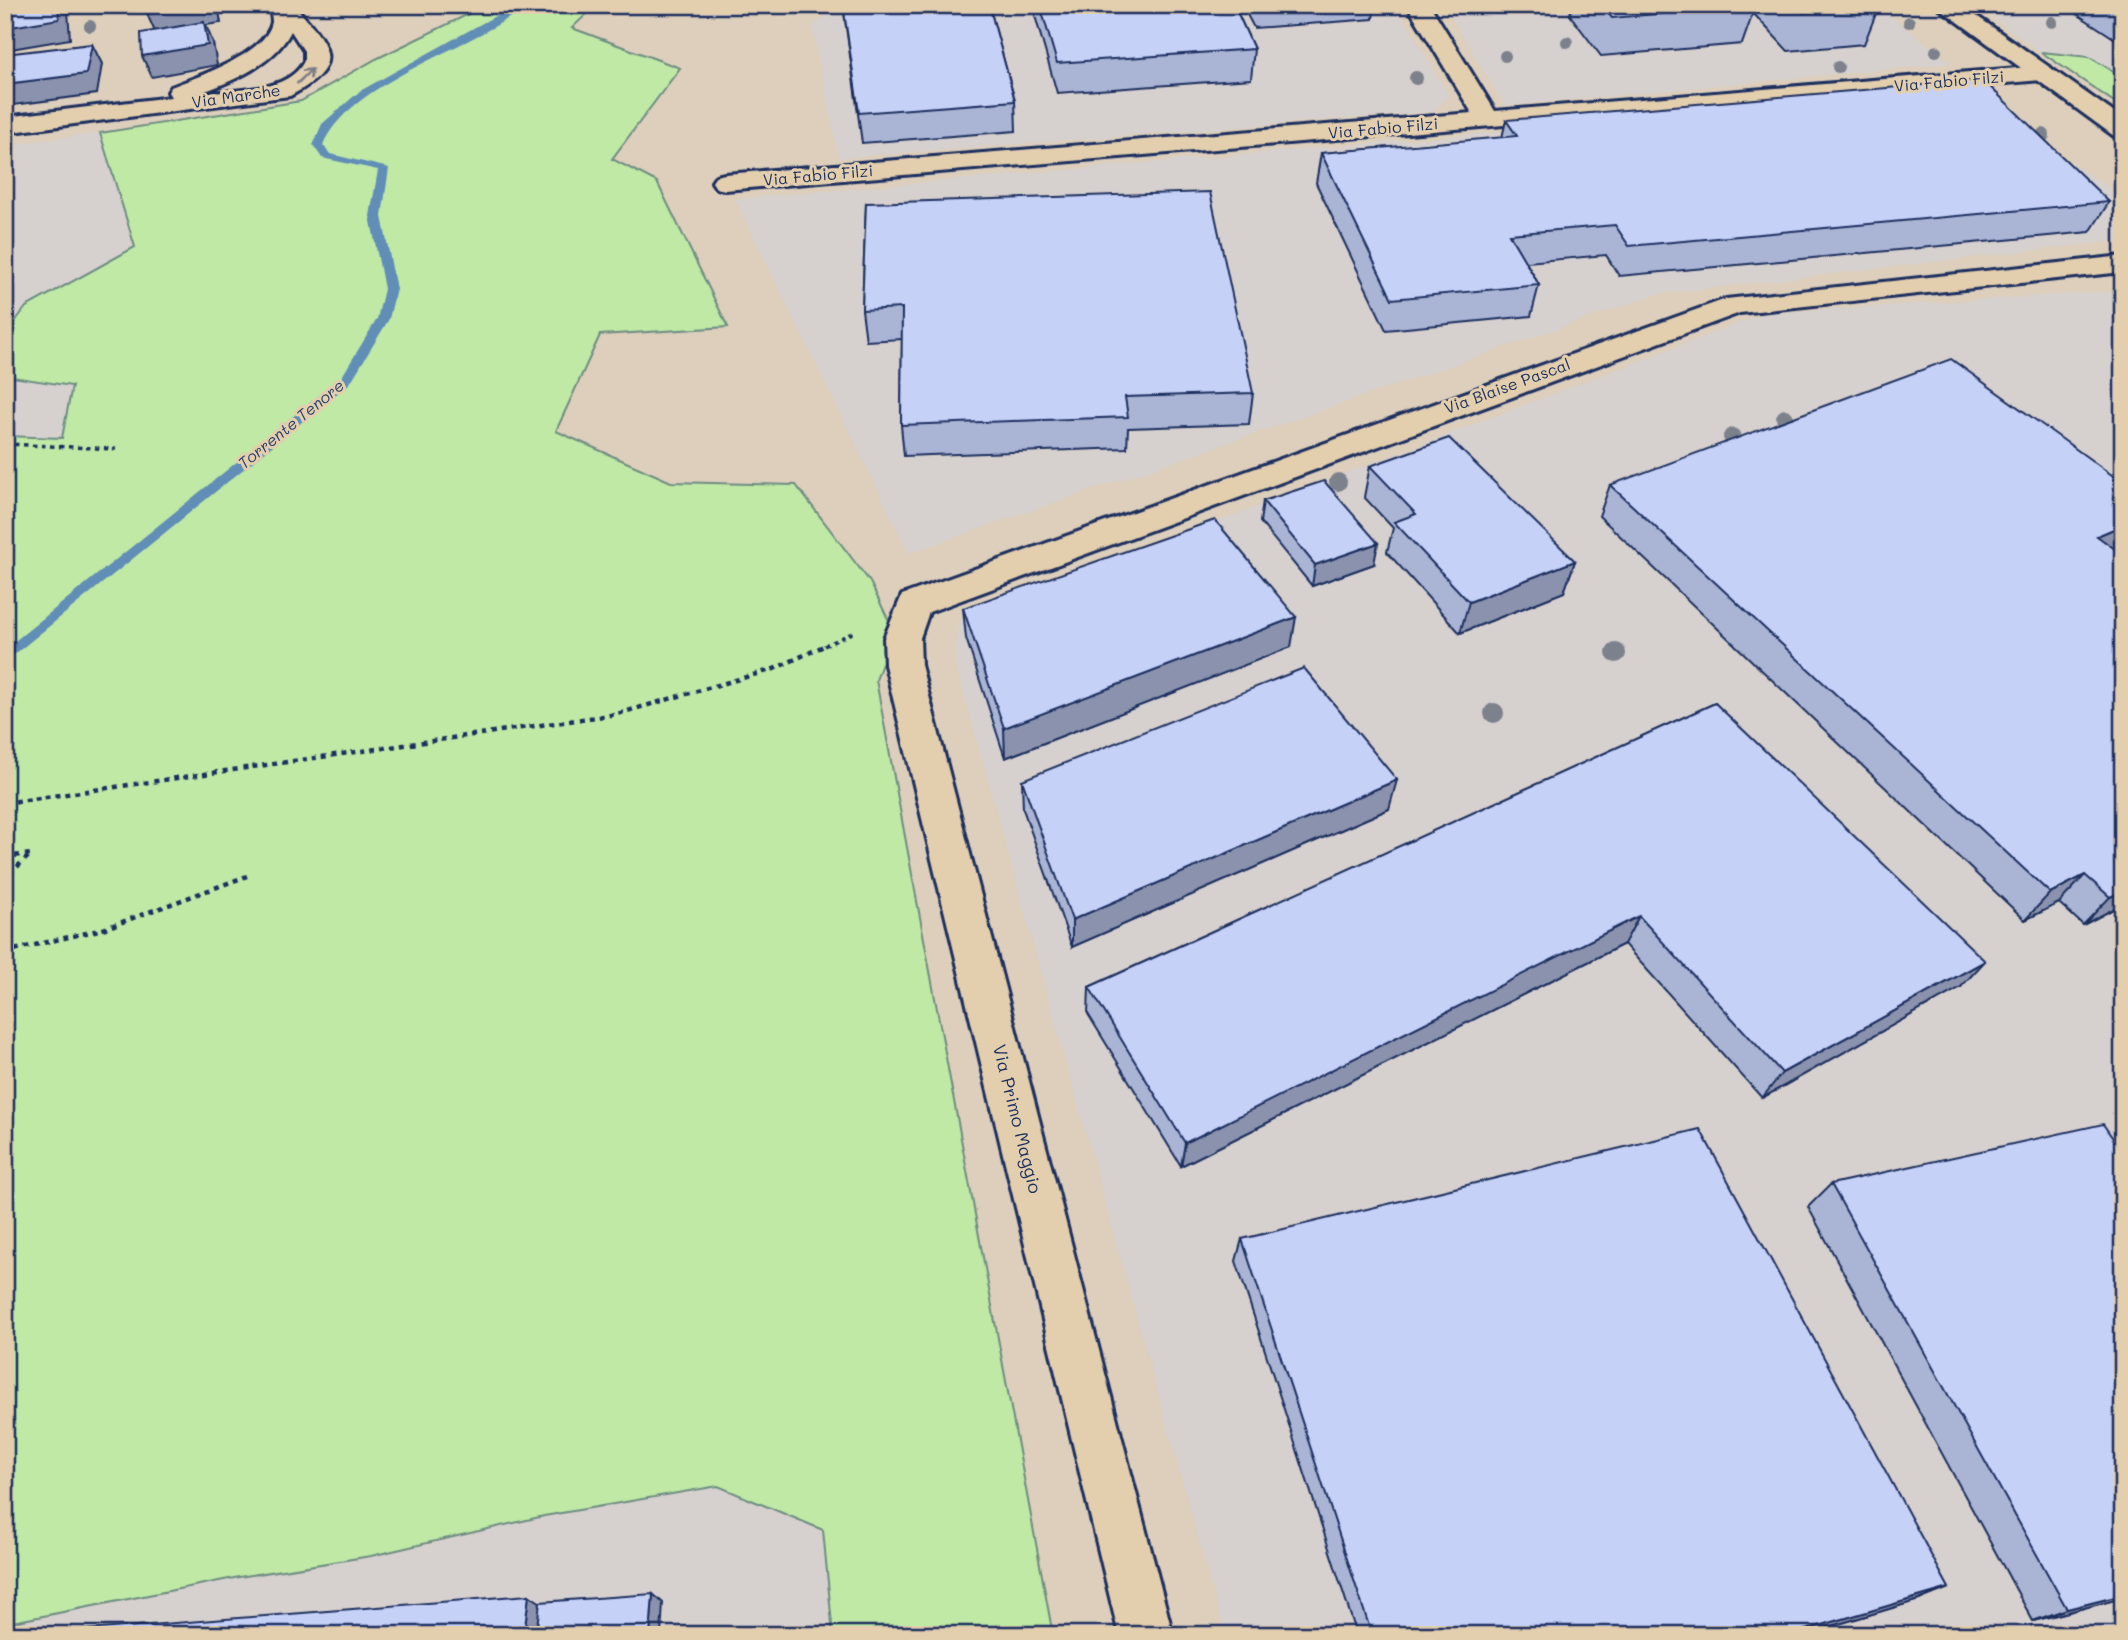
<svg xmlns="http://www.w3.org/2000/svg" width="2128" height="1640" viewBox="0 0 2128 1640" font-family="Mali,sans-serif">
<style>
.built{fill:#d6d0ce}
.green{fill:#bfe9a5;stroke:#6d8c82;stroke-width:2}
.lines{fill:none;stroke-linecap:round;stroke-linejoin:round}
.stream{fill:#618eb6;fill-rule:evenodd}
.minor-casing{stroke:#1b2f5e;stroke-width:6}
.secondary-casing{stroke:#1b2f5e;stroke-width:6}
.path-far1{stroke:#1b2f5e;stroke-width:3.5;stroke-dasharray:4.5 4.5;stroke-linecap:butt}
.path{stroke:#1b2f5e;stroke-width:4.5;stroke-dasharray:5 5;stroke-linecap:butt}
.minor{fill:#e3cead;fill-rule:evenodd}
.secondary{fill:#e3cead;fill-rule:evenodd}
.tree{fill:#7b818c}
.wall{fill:#aab4d5;stroke:#1b2f5e;stroke-width:2}
.shaded-wall{fill:#8b92ae;stroke:#1b2f5e;stroke-width:2}
.building{fill:#c6d1f8;stroke:#1b2f5e;stroke-width:2}
.oneway{stroke:#7f7e86}
.labels{text-anchor:middle;stroke-width:6;stroke-linejoin:round;paint-order:stroke}
.far-street-label{font-size:16px;fill:#1b2f5e;stroke:#e3cead}
.far-water-label{font-size:16px;font-style:italic;fill:#273f6d;stroke:#e3cead}
.street-label{font-size:18px;fill:#1b2f5e;stroke:#e3cead}
</style>
<rect width="100%" height="100%" fill="#ddcfbc"/>
<filter id="ink" filterUnits="userSpaceOnUse"><feTurbulence type="fractalNoise" baseFrequency=".0143" numOctaves="2"/><feDisplacementMap in="SourceGraphic" scale="14" xChannelSelector="R" yChannelSelector="G"/><feConvolveMatrix kernelMatrix="1 2 1 2 8 2 1 2 1" color-interpolation-filters="sRGB"/></filter>
<g filter="url(#ink)">
<g class="built">
<polygon points="843,5 1396,5 1449,96 1433,112 839,158 812,26"/>
<polygon points="1444,5 1877,5 1952,63 1505,106"/>
<polygon points="1975,5 2123,5 2123,77 2089,57 2041,52"/>
<polygon points="1965,91 2123,198 2123,240 1658,294 909,553 735,199"/>
<polygon points="100,133 135,247 26,307 5,335 5,145"/>
<polygon points="2123,291 2123,1635 1225,1635 955,662 958,621 1765,313"/>
<polygon points="5,376 72,386 63,439 5,436"/>
<polygon points="718,1486 823,1530 833,1635 5,1635 12,1622 239,1577 371,1556 544,1516"/>
</g>
<g class="green">
<polygon points="487,5 596,5 572,28 680,68 612,159 657,182 728,327 600,335 556,431 671,482 796,485 870,582 894,631 876,680 1053,1635 833,1635 823,1530 718,1486 544,1516 371,1556 239,1577 13,1622 5,1634 5,436 62,438 72,386 5,376 5,335 26,307 135,247 100,133 301,101 376,59"/>
<polygon points="2041,52 2089,57 2123,77 2123,108"/>
</g>
<g class="lines">
<path class="stream" d="M 515,5 L 527,5 C 473,49 350,81 323,145 L 330,154 L 389,168 L 382,216 L 396,289 L 389,319 L 350,383 L 5,662 L 5,649 L 341,378 L 377,319 L 384,289 L 370,216 L 378,170 L 322,158 L 313,145 L 322,124 L 360,91 Z"/>
<g class="minor-casing">
<g id="minor">
<path d="M 270,5 L 294,5 C 330,46 348,65 290,96 L 5,133 L 5,117 L 171,97 L 168,92 L 171,87 C 198,77 266,54 272,22 C 272,17 270,10 270,5 ZM 291,31 L 304,51 L 304,61 C 288,94 230,90 198,94 C 232,81 274,65 291,31 Z"/>
<polygon points="1407,5 1430,5 1495,111 2042,66 2051,68 2054,73 2051,78 2042,80 725,190 716,188 712,182 716,176 725,174 1472,113"/>
<polygon points="2123,256 2123,272 1740,313 929,612 920,638 921,665 1173,1635 1119,1635 885,665 884,638 902,595 1726,299"/>
</g>
</g>
<g class="secondary-casing">
<polygon id="secondary" points="1935,5 1961,5 2123,119 2123,139 2114,136"/>
</g>
<g class="path-far1">
<polyline points="5,444 116,449"/>
<polyline points="824,646 856,631"/>
</g>
<g class="path">
<polyline points="5,803 617,714 774,669 828,644"/>
<polyline points="5,857 31,854 5,878"/>
<polyline points="5,952 103,929 247,876"/>
</g>
<use href="#minor" class="minor"/>
<use href="#secondary" class="secondary"/>
</g>
<g class="tree">
<circle cx="1909" cy="22" r="6"/>
<circle cx="2052" cy="22" r="6"/>
<circle cx="90" cy="26" r="6"/>
<circle cx="1567" cy="42" r="6"/>
<circle cx="1936" cy="51" r="6"/>
<circle cx="1505" cy="56" r="6"/>
<circle cx="1838" cy="67" r="6"/>
<circle cx="1416" cy="78" r="7"/>
<circle cx="2043" cy="135" r="7"/>
<circle cx="1785" cy="418" r="9"/>
<circle cx="1732" cy="437" r="9"/>
<circle cx="1338" cy="482" r="9"/>
<circle cx="1616" cy="653" r="10"/>
<circle cx="1494" cy="713" r="10"/>
</g>
<g class="wall">
<polygon points="807,5 989,5 1015,101 1016,131 862,143 843,5 830,13"/>
<polygon points="1032,5 1234,5 1254,49 1251,79 1057,93"/>
<polygon points="1242,5 1375,5 1373,19 1254,28"/>
<polygon points="1572,5 1878,5 1879,6 1864,44 1788,51 1753,13 1742,44 1601,56 1570,15"/>
<polygon points="2063,5 2123,5 2123,42 2120,42"/>
<polygon points="1506,120 2109,202 2090,232 1619,276 1606,255 1526,262 1539,285 1531,316 1386,330 1316,183 1321,153 1502,138"/>
<polygon points="866,203 1253,393 1249,424 1128,428 1127,448 904,456 901,425 902,339 866,341 862,310"/>
<polygon points="1370,466 1575,561 1564,592 1460,633 1387,552 1393,528 1364,497"/>
<polygon points="2123,483 2123,546 2115,549 2123,555 2123,904 2083,925 2059,903 2025,920 1599,516 1610,485"/>
<polygon points="1263,501 1374,564 1312,586 1260,522"/>
<polygon points="963,608 1291,647 1005,758 966,638"/>
<polygon points="1715,703 1961,987 1762,1098 1624,944 1181,1166 1088,1014 1089,987"/>
<polygon points="1022,780 1389,809 1072,947 1023,809"/>
<polygon points="1831,1184 2123,1598 2033,1621 1808,1207"/>
<polygon points="1242,1239 1919,1600 1802,1635 1357,1635 1236,1261"/>
</g>
<g class="shaded-wall">
<polygon points="58,5 65,5 68,10 70,39 5,50 5,28"/>
<polygon points="196,5 218,5 221,23 206,25 213,43 217,65 152,77 142,56 156,34 147,14"/>
<polygon points="829,5 843,5 830,13"/>
<polygon points="92,44 102,64 97,94 5,106 5,84"/>
<polygon points="2123,525 2123,546 2075,567 2097,536"/>
<polygon points="1378,543 1374,564 1312,586 1315,565"/>
<polygon points="1575,561 1564,592 1460,633 1469,602"/>
<polygon points="1296,617 1291,647 1005,758 1004,728"/>
<polygon points="1397,780 1389,809 1072,947 1072,920"/>
<polygon points="2085,875 2059,903 2025,920 2050,893"/>
<polygon points="2123,891 2123,904 2083,925 2110,897"/>
<polygon points="1639,916 1624,944 1181,1166 1185,1143"/>
<polygon points="1985,961 1961,987 1762,1098 1782,1073"/>
<polygon points="1949,1588 1919,1600 1802,1635 1788,1635"/>
<polygon points="653,1594 663,1603 661,1635 650,1635"/>
<polygon points="529,1595 553,1611 550,1635 524,1635"/>
<polygon points="2123,1595 2123,1598 2033,1621 2067,1609"/>
</g>
<g class="building">
<polygon points="5,5 58,5 59,19 5,28"/>
<polygon points="146,5 196,5 147,14"/>
<polygon points="843,5 989,5 1015,101 859,113"/>
<polygon points="1040,5 1234,5 1254,49 1057,63"/>
<polygon points="1601,5 1755,5 1612,18"/>
<polygon points="1795,5 1878,5 1879,6 1803,13"/>
<polygon points="204,22 208,45 142,56 141,33"/>
<polygon points="92,44 86,74 5,84 5,54"/>
<polygon points="1983,80 2109,202 1629,246 1615,225 1509,234 1539,285 1392,299 1321,153 1517,136 1506,120"/>
<polygon points="1210,192 1253,393 1125,397 1128,417 901,425 902,308 862,310 866,203"/>
<polygon points="1951,359 2123,483 2123,525 2097,536 2123,555 2123,891 2110,897 2085,875 2050,893 1610,485"/>
<polygon points="1449,438 1575,561 1469,602 1394,522 1416,514 1370,466"/>
<polygon points="1324,481 1378,543 1315,565 1263,501"/>
<polygon points="1215,520 1296,617 1004,728 963,608"/>
<polygon points="1304,668 1397,780 1072,920 1022,780"/>
<polygon points="1715,703 1985,961 1782,1073 1639,916 1185,1143 1089,987"/>
<polygon points="2103,1124 2123,1153 2123,1595 2067,1609 1831,1184"/>
<polygon points="1700,1129 1949,1588 1788,1635 1372,1635 1242,1239"/>
<polygon points="653,1594 650,1635 536,1635 540,1602"/>
<polygon points="529,1595 524,1635 72,1635 74,1631"/>
</g>
<defs><path id="oneway-shaft" d="M-6 0H5M1.5-3L5.5 0L1.5 3" fill="none" stroke-width="1.6" stroke-linecap="round" stroke-linejoin="round" transform="scale(1.75)"/></defs>
<use class="oneway" href="#oneway-shaft" transform="translate(305 76) rotate(-43)"/>
</g>
<g class="labels">
<g class="far-street-label">
<text transform="translate(1949 81) rotate(-5)" y="6">Via Fabio Filzi</text>
<text transform="translate(236 96) rotate(-8)" y="6">Via Marche</text>
<text transform="translate(1383 128) rotate(-5)" y="6">Via Fabio Filzi</text>
<text transform="translate(818 175) rotate(-5)" y="6">Via Fabio Filzi</text>
<text transform="translate(1507 386) rotate(-20)" y="6">Via Blaise Pascal</text>
</g>
<g class="far-water-label">
<text transform="translate(291 424) rotate(-39)" y="6">Torrente Tenore</text>
</g>
<g class="street-label">
<text transform="translate(1017 1119) rotate(76)" y="6">Via Primo Maggio</text>
</g>
</g>
<rect width="2128" height="1640" fill="none" stroke="#e3cead" stroke-width="28"/>
<rect x="14" y="14" width="2100" height="1612" fill="none" stroke="#1b2f5e" stroke-width="2.5" filter="url(#ink)"/>
</svg>
